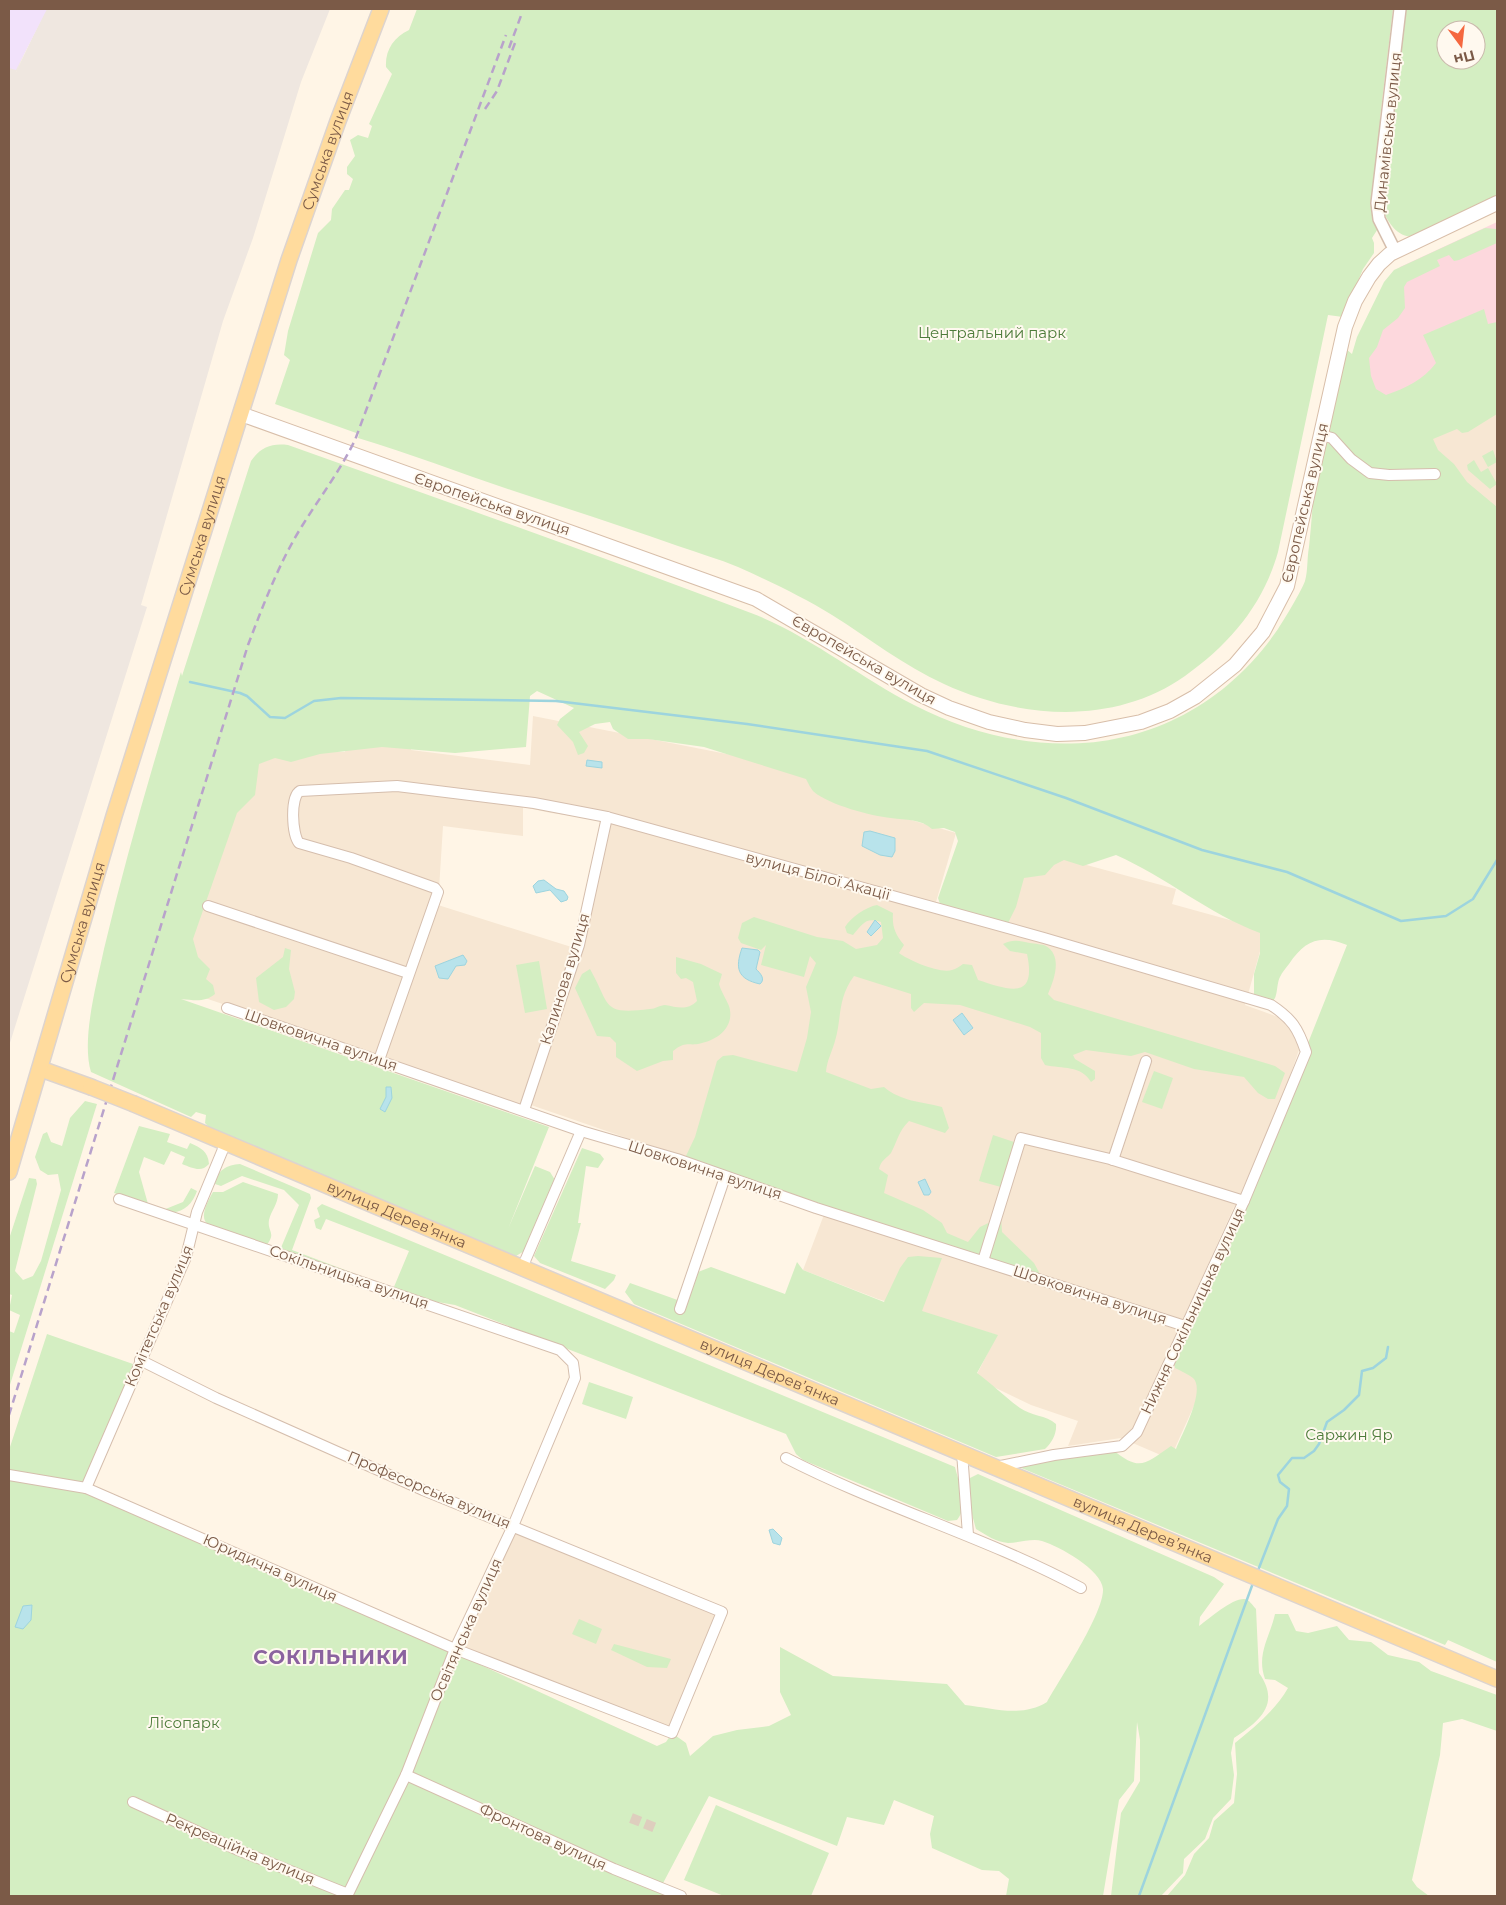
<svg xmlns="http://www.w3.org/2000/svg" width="1506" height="1905" viewBox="0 0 1506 1905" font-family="Montserrat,sans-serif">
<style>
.residential{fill:#f7e7d3;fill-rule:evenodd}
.industrial{fill:#efe7e0}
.education{fill:#f2e2fb}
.medical{fill:#fdd8dd}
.green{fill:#d4eec2;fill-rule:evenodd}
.water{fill:#b8e3eb;stroke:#9dd4de}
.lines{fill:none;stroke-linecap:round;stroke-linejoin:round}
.stream{stroke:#9dd4de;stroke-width:2.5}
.minor-tunnel{stroke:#decebe;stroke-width:10;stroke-dasharray:10 5;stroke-linecap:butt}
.minor-casing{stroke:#d5bead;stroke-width:12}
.tertiary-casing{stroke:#d5bead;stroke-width:14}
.secondary-casing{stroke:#d8bea9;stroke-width:16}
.primary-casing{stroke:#ddd4cf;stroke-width:18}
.minor{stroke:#fff;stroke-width:10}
.tertiary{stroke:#fff;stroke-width:11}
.secondary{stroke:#fff;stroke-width:14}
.primary{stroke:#ffdb9d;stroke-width:15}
.rail{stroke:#b8a2cb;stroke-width:2.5;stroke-dasharray:8 5;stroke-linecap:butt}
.primary-bridge-casing{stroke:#ddd4cf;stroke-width:18;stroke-linecap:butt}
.primary-bridge{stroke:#ffdb9d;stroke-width:15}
.labels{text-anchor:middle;stroke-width:4;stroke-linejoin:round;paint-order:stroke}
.street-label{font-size:15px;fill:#7b5a47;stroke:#fff9ef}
.park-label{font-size:15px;fill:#4e7c3b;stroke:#fff9ef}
.district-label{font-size:20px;font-weight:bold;letter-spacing:1px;fill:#8b639f;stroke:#fff9ef}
</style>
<rect width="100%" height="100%" fill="#fff5e6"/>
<g class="residential">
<polygon points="1497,403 1497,516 1410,445"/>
<path d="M 533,716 L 737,756 L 818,778 L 814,792 L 956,833 L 936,902 L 1007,920 L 1027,849 L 1176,889 L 1172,904 L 1266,930 L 1245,1005 L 1278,1017 L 1294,1032 L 1299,1050 L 1270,1133 L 1244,1196 L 1234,1207 L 1177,1333 L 1220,1348 L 1170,1459 L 1121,1438 L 1068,1446 L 1078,1421 L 1031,1405 L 975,1378 L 997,1335 L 878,1299 L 803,1270 L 825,1212 L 685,1158 L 531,1105 L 521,1105 L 199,996 L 174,976 L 256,752 L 345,752 L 347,745 L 411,744 L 411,750 L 530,765 ZM 523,807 L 551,813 L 602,820 L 581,950 L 438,905 L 443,826 L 523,836 Z"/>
<polygon points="513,1526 722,1612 672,1733 458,1649"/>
</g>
<polygon class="industrial" points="9,9 44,9 16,72 46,9 330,9 301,82 253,238 223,321 141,605 147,607 9,1046"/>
<polygon class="education" points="9,9 47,9 16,70 9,68"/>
<polygon class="medical" points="1497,222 1497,403 1410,445 1355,357 1400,267"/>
<g class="green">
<path d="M 417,9 L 1393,9 L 1380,118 L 1384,130 L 1379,227 L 1372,238 L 1374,243 L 1374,253 L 1363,269 L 1343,317 L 1328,315 L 1278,552 C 1263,605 1230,644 1185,676 C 1114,726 1020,719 944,684 C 904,666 869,638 832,615 C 803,597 769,581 738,567 C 719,559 698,553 678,546 C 627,528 575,511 523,494 C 468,476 414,455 358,438 L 359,434 L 275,404 L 290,360 L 284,355 L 288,331 L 318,233 L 331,220 L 332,209 L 345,190 L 349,190 L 353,179 L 347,174 L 347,167 L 355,156 L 350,140 L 358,135 L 368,138 L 372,126 L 369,124 L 392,74 L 386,67 C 385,50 394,37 409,30 Z"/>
<path d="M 1405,9 L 1497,9 L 1497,203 C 1483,209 1424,237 1414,237 C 1396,237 1388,222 1382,208 ZM 1446,30 L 1476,30 L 1476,60 L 1446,60 Z"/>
<path d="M 1485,228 L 1496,229 L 1497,243 L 1459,260 L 1454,261 L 1449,255 L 1437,260 L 1440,266 L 1407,282 L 1404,287 L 1405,308 L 1398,318 L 1383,330 L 1377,347 L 1369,358 L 1371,376 L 1376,389 L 1386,395 C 1406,388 1423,380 1436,363 L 1423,335 L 1484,309 L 1488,324 L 1497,322 L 1497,414 L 1468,432 L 1462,433 L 1457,429 L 1433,439 L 1438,450 L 1454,464 L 1467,482 L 1497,507 L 1497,1662 L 1448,1640 L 1445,1645 L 1019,1467 L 1021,1464 L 1113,1450 C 1140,1472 1145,1464 1171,1446 L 1176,1449 C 1182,1434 1206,1390 1193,1378 C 1188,1374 1181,1371 1175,1368 L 1174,1359 L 1232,1234 L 1347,945 C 1320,934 1305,940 1289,964 C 1286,968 1282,972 1280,977 C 1274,988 1282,1015 1254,994 L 1254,974 L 1260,953 L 1260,933 C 1209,914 1166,877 1116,855 L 1083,866 L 1064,860 L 1054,865 L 1045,875 L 1024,878 L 1016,907 L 1007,925 L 940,904 L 938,898 L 958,841 L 955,832 L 944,828 L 932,829 C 921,819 906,820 891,818 C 871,816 830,805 814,792 C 811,789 808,783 806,779 L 704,747 L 648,739 L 628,739 L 613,729 L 610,722 L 595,724 L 579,732 L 588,746 L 584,753 L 578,755 L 573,742 L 557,725 L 560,719 L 574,708 L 537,691 L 530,696 L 526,747 L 455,753 L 382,747 L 320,754 L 291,762 L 275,758 L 259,764 L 255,795 L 237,813 L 193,939 L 198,957 L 210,969 L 206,979 L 213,985 L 215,994 C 204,1003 194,1000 181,999 L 549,1127 L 508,1229 L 535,1166 L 550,1172 L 555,1180 L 526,1250 L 516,1256 L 211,1129 L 205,1123 L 206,1115 L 196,1112 L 191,1117 L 91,1072 C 81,1039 97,983 104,949 C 126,856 153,764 181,672 L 182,676 L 251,461 C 261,447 271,443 288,445 C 443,500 597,555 751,613 C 809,635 859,677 914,705 C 1044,772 1191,755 1278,629 C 1285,618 1301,592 1305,581 C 1308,571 1307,557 1309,547 C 1313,510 1314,472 1321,436 C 1326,407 1338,378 1346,349 L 1352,354 L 1357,337 L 1384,282 L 1394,270 Z"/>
<polygon points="1493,450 1497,462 1488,467 1482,456"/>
<polygon points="1474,460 1481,472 1488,468 1497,484 1490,489 1468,470 1467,465"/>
<path d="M 877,905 L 893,913 C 892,927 895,934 904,945 L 899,953 C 908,960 940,974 952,970 C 956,969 960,966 963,964 L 972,965 L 978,980 C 1009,990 1037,1001 1027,954 L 1010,951 L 1003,944 C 1013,939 1019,941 1030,943 C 1035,944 1042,944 1046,946 C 1063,956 1054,980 1048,994 L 1054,1000 L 1275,1066 L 1285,1073 L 1275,1099 L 1268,1099 L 1258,1093 L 1244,1077 L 1194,1069 L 1145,1052 L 1131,1056 L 1086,1050 L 1073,1055 L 1075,1059 L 1095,1071 L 1095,1079 L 1091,1082 C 1081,1065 1063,1069 1045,1065 L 1041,1058 L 1041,1033 L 1030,1027 L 960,1005 L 924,1003 L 914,1012 L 911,1008 L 911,994 L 854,976 C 837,999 842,1018 835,1041 C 832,1052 827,1060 826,1072 L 871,1089 L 884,1087 C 902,1102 920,1101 942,1107 L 949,1128 L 945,1133 L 909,1121 C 898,1132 898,1140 891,1153 C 886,1159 881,1160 879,1169 L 888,1175 L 884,1193 L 923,1210 L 942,1223 L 947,1233 L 968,1242 L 980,1227 L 1001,1217 L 1002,1232 L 1034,1263 L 1041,1276 L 841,1214 L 685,1158 L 695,1137 L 717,1061 L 723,1056 L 733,1055 L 797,1072 L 807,1038 L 811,1012 L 806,987 L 816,963 L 810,956 L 804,977 L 761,965 L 766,945 L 761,950 L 741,943 L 738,938 L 742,923 L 754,917 L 817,937 L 843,941 L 856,949 L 877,945 L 883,938 L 881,922 C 865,917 863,924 853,935 L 847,933 L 845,927 C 851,917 866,907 877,905 Z"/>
<polygon points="285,948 291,950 289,969 295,992 294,999 286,1007 274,1010 259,1002 256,978 283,957"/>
<path d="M 676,957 L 701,964 L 722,974 L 719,984 C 721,991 726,999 729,1006 C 735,1025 720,1039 702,1043 C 689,1047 687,1040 673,1051 L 673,1060 L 663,1061 L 637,1071 L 616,1057 L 616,1043 L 610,1037 L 597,1036 L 575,988 L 582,974 L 590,969 C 611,1006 601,1015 650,1009 C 655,1009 660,1005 665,1005 C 677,1007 687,1011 697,1001 L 693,982 L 686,978 L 681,979 L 676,973 Z"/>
<polygon points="539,961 547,1009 525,1013 516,965"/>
<polygon points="1154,1071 1173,1078 1162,1109 1142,1102"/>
<polygon points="85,1101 97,1104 9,1388 9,1331 14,1333 20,1315 9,1310 12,1295 9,1294 9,1239 29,1178 36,1179 37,1184 15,1271 23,1280 33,1276 41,1261 61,1190 58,1174 48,1175 40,1170 35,1157 43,1134 47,1132 51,1142 62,1146 70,1118"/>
<path d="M 139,1126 L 170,1134 L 167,1142 L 187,1149 L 190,1143 C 201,1148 208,1151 209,1164 C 201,1173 193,1168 182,1164 L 185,1157 L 171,1151 L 164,1165 L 144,1157 L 139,1172 L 148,1204 L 114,1193 Z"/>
<polygon points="993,1135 1014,1142 1001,1187 979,1181"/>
<polygon points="582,1148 600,1154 604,1159 598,1168 586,1166 578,1223 581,1223 571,1261 616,1275 614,1280 605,1289 540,1263 534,1256"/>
<path d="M 240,1164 L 310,1194 L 311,1198 L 292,1250 L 361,1276 L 360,1279 L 280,1250 L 299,1205 L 284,1190 L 242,1176 L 221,1186 L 215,1184 C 217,1170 227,1165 240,1164 Z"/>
<path d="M 243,1182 L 278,1194 C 278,1204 271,1211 269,1220 C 267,1232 277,1232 266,1246 C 252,1242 212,1233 205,1221 C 201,1213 209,1199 213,1192 L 223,1192 Z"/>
<path d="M 191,1188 L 197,1191 C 192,1206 179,1217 163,1210 L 183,1202 Z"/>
<path d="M 322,1204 L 955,1467 C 959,1484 969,1506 957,1520 L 948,1521 L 803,1460 L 796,1454 L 786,1434 L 455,1305 L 391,1294 L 409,1251 L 326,1219 L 321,1230 L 316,1228 L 314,1220 L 320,1217 L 317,1208 Z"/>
<path d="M 918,1256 L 942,1258 L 922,1311 L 998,1335 L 977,1373 C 992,1384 1006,1398 1020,1408 C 1031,1416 1046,1415 1056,1424 C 1057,1433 1052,1443 1045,1449 L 996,1457 L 634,1304 L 625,1292 L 630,1283 L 686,1303 L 698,1272 L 711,1267 L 785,1294 L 797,1262 L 803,1270 L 884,1302 L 900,1268 L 908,1257 Z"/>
<path d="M 47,1334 L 133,1364 L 86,1488 L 470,1660 L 657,1746 L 666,1742 L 672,1733 L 686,1743 L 690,1756 L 713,1736 L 737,1730 L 769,1726 L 791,1715 L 780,1692 L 780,1647 L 833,1676 L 947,1684 L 965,1705 C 993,1708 1021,1718 1047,1702 C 1060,1679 1104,1613 1103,1589 C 1102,1570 1059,1546 1042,1541 C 1032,1538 1019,1543 1008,1543 C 996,1542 986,1535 976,1529 C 971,1512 967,1496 970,1478 L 978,1474 L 1214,1577 L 1224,1584 L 1200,1617 L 1199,1626 C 1210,1618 1231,1599 1244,1599 C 1249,1599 1253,1606 1256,1609 L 1259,1673 C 1281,1704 1260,1721 1234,1738 L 1231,1753 L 1234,1775 L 1231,1799 L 1213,1818 L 1205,1839 L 1184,1859 L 1183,1873 L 1161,1896 L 1111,1896 L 1121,1813 L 1140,1781 L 1140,1740 L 1137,1722 L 1134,1781 L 1119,1800 L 1103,1896 L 1006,1896 L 1009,1879 L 999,1871 L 982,1870 L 932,1848 L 930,1834 L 934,1816 L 894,1800 L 884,1825 L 847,1817 L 837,1846 L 709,1796 L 661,1887 L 676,1896 L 9,1896 L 9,1450 Z"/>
<polygon points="589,1382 633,1397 626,1419 582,1404"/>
<path d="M 1275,1614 L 1288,1614 L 1296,1631 L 1308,1633 L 1337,1626 L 1349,1640 L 1371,1642 L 1388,1655 L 1419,1662 L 1431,1671 L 1497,1695 L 1497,1731 L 1462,1719 L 1443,1723 L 1440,1755 L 1412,1880 L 1417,1887 L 1429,1896 L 1167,1896 L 1185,1875 L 1194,1854 L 1209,1838 L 1214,1821 L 1234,1803 L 1237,1774 L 1235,1743 C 1254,1727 1275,1711 1288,1688 L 1275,1680 L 1265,1679 C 1256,1654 1270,1637 1275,1614 Z"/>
<polygon points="579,1619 602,1629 596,1644 572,1634"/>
<polygon points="614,1644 671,1659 667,1668 647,1667 611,1650"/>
<polygon points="716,1805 829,1853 811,1896 724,1896 684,1880"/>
</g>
<g class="water">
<polygon points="587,760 602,762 602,768 586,766"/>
<polygon points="870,831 895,838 895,851 892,857 880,855 862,846 864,832"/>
<polygon points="544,880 556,889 564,891 568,897 567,900 561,902 550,890 536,893 533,886 538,881"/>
<polygon points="875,920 881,926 871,936 867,932"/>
<path d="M 742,948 L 758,950 L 760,952 L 756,969 C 760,973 766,979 760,984 C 737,979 735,968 742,948 Z"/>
<polygon points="463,955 467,961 465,965 456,966 448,979 439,978 435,966"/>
<polygon points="962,1013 973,1028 964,1035 953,1020"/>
<polygon points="386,1087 391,1087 392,1098 385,1112 380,1109 386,1097"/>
<polygon points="925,1179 931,1192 929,1195 924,1195 918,1182"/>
<polygon points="773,1529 782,1538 780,1545 773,1543 769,1530"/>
<polygon points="32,1605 31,1620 23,1629 15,1627 23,1606"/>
</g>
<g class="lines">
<g class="stream">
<polyline points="190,682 240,693 247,696 270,717 285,718 314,701 341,698 556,701 747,724 927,751 1066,798 1202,850 1287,872 1401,921 1446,916 1473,899 1497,860"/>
<polyline points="1257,1573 1278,1519 1287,1506 1289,1489 1280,1482 1278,1475 1292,1458 1304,1458 1314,1451 1319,1444 1327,1422 1344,1410 1359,1395 1362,1371 1373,1368 1386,1358 1388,1347"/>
<polyline points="1139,1896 1253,1583"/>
</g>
<polyline class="minor-tunnel" points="631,1818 656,1828"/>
<g class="minor-casing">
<g id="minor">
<polyline points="1321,435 1332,438 1351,459 1370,473 1389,475 1435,474"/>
<polyline points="208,906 408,973"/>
<polyline points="227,1008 581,1131 677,1159 816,1208 1185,1326"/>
<path d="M 379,1060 L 438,892 L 435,888 L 351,858 L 299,843 C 292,834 290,797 300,791 L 397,786 L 534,803 L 607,817 L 1044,938 L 1271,1005 C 1292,1019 1298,1028 1306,1052 L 1244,1201 L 1137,1432 L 1122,1446 L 1054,1455 L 996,1467"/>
<polyline points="524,1110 579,945 607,817"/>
<polyline points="1113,1160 1146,1061"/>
<polyline points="119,1199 560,1350 573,1363 575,1378 513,1526 455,1649 406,1775 348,1894 238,1850 133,1802"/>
<polyline points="983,1261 1021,1138 1110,1159 1244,1201"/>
<polyline points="522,1268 581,1131"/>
<polyline points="680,1309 725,1177"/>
<polyline points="962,1452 968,1535"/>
<path d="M 786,1458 C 881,1507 986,1537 1081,1588"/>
<polyline points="9,1475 86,1488 455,1649 672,1733 722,1612 423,1490 216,1398 140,1360"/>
<polyline points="86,1488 186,1257 197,1212 226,1142"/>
<polyline points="406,1775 614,1869 681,1896"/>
</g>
</g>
<g class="tertiary-casing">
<polyline id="tertiary" points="1395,251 1379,219 1377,203 1400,9"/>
</g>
<g class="secondary-casing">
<polyline id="secondary" points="241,414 756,599 921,695 949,708 989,722 1025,730 1057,734 1085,733 1141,722 1170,711 1195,697 1235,665 1263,632 1287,586 1345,327 1355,301 1369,277 1379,264 1390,254 1497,203"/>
</g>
<g class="primary-casing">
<g id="primary">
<polyline points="41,1069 91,1087"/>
<path id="s1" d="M 134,1104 L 1497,1679"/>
<path id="s2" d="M 9,1172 L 114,816 L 289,260 L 338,121 L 381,9"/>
</g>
</g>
<use href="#minor" class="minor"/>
<use href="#tertiary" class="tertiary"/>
<use href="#secondary" class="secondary"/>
<use href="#primary" class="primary"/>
<g class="rail">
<polyline points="509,48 522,13"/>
<polyline points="485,109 497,91 515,43"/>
<path d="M 9,1415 L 248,645 C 264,603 279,563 302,526 C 320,497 340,471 355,440 L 506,35"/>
</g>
<g class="primary-bridge-casing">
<polyline id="primary-bridge" points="91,1087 134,1104"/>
</g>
<use href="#primary-bridge" class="primary-bridge"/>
</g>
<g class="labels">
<g class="street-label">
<text transform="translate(1388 132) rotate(-84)" y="5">Динамівська вулиця</text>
<text dy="5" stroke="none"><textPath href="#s2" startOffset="1070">Сумська вулиця</textPath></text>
<text transform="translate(1305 503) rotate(-77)" y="5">Європейська вулиця</text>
<text transform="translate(492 504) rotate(19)" y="5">Європейська вулиця</text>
<text dy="5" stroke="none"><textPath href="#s2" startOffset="665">Сумська вулиця</textPath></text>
<text transform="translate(864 660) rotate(30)" y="5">Європейська вулиця</text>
<text transform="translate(818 876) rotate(15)" y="5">вулиця Білої Акації</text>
<text dy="5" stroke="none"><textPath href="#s2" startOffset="260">Сумська вулиця</textPath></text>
<text transform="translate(565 979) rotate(-73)" y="5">Калинова вулиця</text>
<text transform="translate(321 1040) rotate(19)" y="5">Шовковична вулиця</text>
<text transform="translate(705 1170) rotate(18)" y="5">Шовковична вулиця</text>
<text dy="5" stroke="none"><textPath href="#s1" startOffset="285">вулиця Дерев’янка</textPath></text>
<text transform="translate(349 1277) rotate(19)" y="5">Сокільницька вулиця</text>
<text transform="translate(1090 1295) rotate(18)" y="5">Шовковична вулиця</text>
<text transform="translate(1193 1311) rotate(-65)" y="5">Нижня Сокільницька вулиця</text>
<text transform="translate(159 1316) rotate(-67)" y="5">Комітетська вулиця</text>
<text dy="5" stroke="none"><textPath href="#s1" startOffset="690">вулиця Дерев’янка</textPath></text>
<text transform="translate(429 1490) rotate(23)" y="5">Професорська вулиця</text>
<text dy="5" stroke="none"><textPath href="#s1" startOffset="1095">вулиця Дерев’янка</textPath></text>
<text transform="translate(270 1568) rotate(24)" y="5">Юридична вулиця</text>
<text transform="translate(466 1630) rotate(-66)" y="5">Освітянська вулиця</text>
<text transform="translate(543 1837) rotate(25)" y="5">Фронтова вулиця</text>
<text transform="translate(240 1849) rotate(23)" y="5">Рекреаційна вулиця</text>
</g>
<g class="park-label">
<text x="992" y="338">Центральний парк</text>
<text x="1349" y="1440">Саржин Яр</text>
<text x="184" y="1728">Лісопарк</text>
</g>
<g class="district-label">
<text x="331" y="1664">СОКІЛЬНИКИ</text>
</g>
</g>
<rect width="1506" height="1905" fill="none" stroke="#7b5a47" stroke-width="20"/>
<g transform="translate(1461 45) rotate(165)"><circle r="24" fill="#fff9ef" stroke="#cab9ac"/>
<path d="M0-4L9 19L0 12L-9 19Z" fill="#f5683f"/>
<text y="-8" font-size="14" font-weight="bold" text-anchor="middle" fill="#7b5a47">Пн</text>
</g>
</svg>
